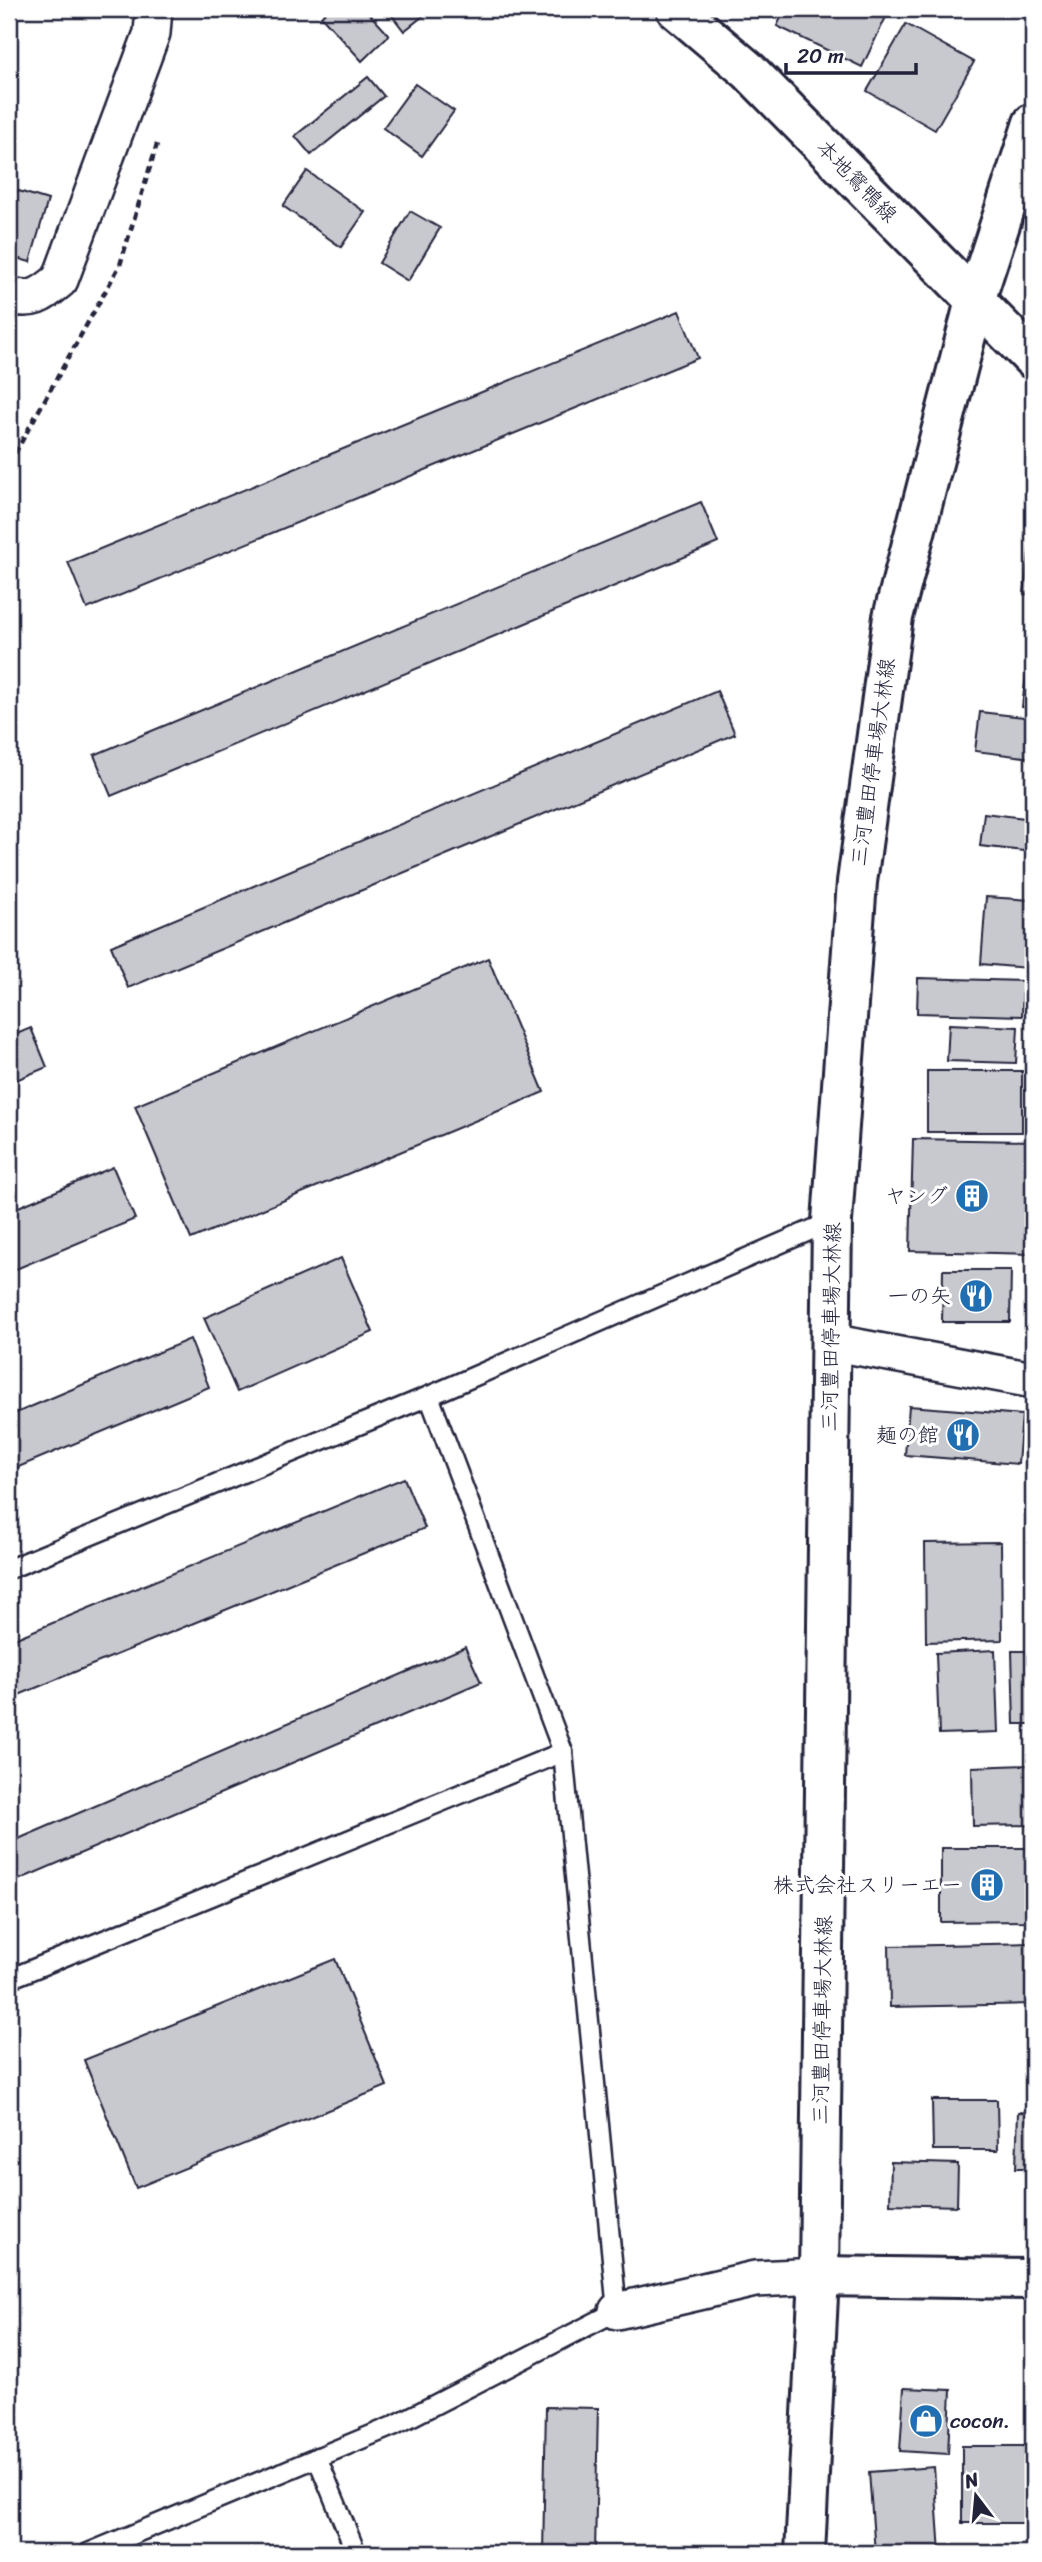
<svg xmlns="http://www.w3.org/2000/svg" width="1042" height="2562" viewBox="0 0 1042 2562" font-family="Sriracha,'Klee One',sans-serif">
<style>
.building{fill:#c8c8cf;stroke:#22223b;stroke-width:2}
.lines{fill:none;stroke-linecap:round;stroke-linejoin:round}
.service-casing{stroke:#22223b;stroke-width:23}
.minor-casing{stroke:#22223b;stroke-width:40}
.tertiary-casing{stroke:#22223b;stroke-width:44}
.secondary-casing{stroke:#22223b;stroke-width:44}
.path{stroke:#22223b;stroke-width:4.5;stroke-dasharray:7 5;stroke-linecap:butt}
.service{stroke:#fff;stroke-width:18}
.minor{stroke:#fff;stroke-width:35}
.tertiary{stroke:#fff;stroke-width:38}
.secondary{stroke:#fff;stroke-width:38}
.labels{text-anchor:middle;stroke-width:6;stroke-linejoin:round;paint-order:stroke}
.street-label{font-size:21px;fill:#22223b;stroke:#fff}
.poi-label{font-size:21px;fill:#22223b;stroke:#fff;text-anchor:end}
</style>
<rect width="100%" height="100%" fill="#fff"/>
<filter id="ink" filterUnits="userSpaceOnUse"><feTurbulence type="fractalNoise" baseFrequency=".0143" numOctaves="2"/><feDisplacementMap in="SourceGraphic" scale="14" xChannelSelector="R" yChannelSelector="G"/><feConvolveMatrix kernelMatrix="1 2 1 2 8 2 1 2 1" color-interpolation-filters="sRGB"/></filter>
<g filter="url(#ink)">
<g class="building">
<polygon points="329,9 365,9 389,35 362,61 321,16"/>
<polygon points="387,9 432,9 404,31"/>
<polygon points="785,9 875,9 887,15 862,67 777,26"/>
<polygon points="906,24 974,62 935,130 867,91"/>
<polygon points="368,77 384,96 311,155 295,136"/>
<polygon points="415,84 454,111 422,156 383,128"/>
<polygon points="307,171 365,212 341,247 283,206"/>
<polygon points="9,188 48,200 30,262 9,256"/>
<polygon points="410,211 440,228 408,281 379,263"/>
<polygon points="679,311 698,358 87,609 68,562"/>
<polygon points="701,502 718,543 111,796 94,755"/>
<polygon points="1033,518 1033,595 1024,594"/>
<polygon points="1033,619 1033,709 1022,707"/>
<polygon points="717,691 735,734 128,988 111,946"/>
<polygon points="980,712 1033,718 1033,758 975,751"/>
<polygon points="984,813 1033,819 1033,852 980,846"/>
<polygon points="986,897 1032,900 1027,968 981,964"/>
<polygon points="488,958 544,1092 191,1239 135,1106"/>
<polygon points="918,978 1023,981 1022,1016 917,1013"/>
<polygon points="949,1024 1018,1027 1016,1063 947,1061"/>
<polygon points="31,1028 47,1067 9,1083 9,1037"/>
<rect x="927" y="1071" width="95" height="61"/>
<polygon points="913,1139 1033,1141 1033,1254 910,1251"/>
<polygon points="113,1167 135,1219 9,1272 9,1211"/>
<polygon points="341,1258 373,1332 237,1392 204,1318"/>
<polygon points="943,1270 1011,1270 1010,1322 942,1322"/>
<polygon points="190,1339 209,1387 9,1471 9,1416"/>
<polygon points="909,1406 1022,1415 1018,1464 905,1455"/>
<polygon points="404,1478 425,1528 9,1699 9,1641"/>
<polygon points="1001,1542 1002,1640 926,1642 925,1543"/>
<polygon points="465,1647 481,1682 9,1884 9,1843"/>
<polygon points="995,1650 998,1732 939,1734 936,1653"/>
<polygon points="1012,1651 1033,1651 1033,1724 1014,1724"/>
<polygon points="1029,1765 1031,1825 973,1826 972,1767"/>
<polygon points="941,1848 1033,1848 1033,1921 941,1922"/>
<polygon points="1033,1943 1033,2004 890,2007 889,1946"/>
<polygon points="335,1959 387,2086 136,2188 84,2060"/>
<polygon points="932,2100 997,2100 998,2150 933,2150"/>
<polygon points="1018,2112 1033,2113 1033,2168 1016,2168"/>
<polygon points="891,2162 958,2164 957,2206 890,2204"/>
<polygon points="904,2388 951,2390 948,2454 900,2451"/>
<polygon points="546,2407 598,2408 595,2553 543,2553"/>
<rect x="962" y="2446" width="71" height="77"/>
<polygon points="934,2467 940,2553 875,2553 869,2472"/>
</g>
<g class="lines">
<g class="service-casing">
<g id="service">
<polyline points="9,1569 429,1396 832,1221"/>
<polyline points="9,1979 563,1752"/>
<polyline points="317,2457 356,2553"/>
<polyline points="88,2553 393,2426 617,2311 563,1752 429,1396"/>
</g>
</g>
<g class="minor-casing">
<g id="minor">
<path d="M 9,295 C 32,303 42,295 60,280 L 152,33 L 154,9"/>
<polyline points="830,1342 1033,1380"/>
<polyline points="617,2311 755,2279 819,2276"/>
</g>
</g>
<g class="tertiary-casing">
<polyline id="tertiary" points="819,2276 1033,2279"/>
</g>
<g class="secondary-casing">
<g id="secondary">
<polyline points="676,9 749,71 1033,359"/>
<polyline points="805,2553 819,2276 832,1221 857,882 893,617 975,301 1033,123"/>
</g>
</g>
<polyline class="path" points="9,464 120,265 157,144"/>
<use href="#service" class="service"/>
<use href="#minor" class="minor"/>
<use href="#tertiary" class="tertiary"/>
<use href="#secondary" class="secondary"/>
</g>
</g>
<defs>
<g id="building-disc" transform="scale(1.75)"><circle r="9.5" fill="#1f6fb2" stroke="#fff"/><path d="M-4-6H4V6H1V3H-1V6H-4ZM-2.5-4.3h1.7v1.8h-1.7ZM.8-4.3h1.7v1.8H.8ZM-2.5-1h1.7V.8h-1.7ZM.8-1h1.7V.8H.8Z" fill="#fff"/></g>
<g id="restaurant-disc" transform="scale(1.75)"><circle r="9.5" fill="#1f6fb2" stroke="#fff"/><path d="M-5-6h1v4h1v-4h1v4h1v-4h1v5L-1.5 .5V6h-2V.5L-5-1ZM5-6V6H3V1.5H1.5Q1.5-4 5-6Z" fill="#fff"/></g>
<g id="shop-disc" transform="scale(1.75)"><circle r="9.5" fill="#1f6fb2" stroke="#fff"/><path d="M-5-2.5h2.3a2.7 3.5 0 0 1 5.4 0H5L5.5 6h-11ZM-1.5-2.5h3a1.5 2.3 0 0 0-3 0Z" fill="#fff"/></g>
</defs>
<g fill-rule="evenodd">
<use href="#building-disc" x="972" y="1196"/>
<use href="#restaurant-disc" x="976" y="1296"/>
<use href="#restaurant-disc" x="963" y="1435"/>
<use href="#building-disc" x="987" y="1885"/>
<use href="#shop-disc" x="926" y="2421"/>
</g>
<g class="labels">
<g class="street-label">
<text transform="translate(857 181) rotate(46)" y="7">本地鴛鴨線</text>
<text transform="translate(873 762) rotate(-82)" y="7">三河豊田停車場大林線</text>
<text transform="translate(831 1327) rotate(-89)" y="7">三河豊田停車場大林線</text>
<text transform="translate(822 2020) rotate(-89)" y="7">三河豊田停車場大林線</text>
</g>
<g class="poi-label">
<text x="948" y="1203">ヤング</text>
<text x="951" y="1303">一の矢</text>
<text x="939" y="1442">麺の館</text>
<text x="962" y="1892">株式会社スリーエー</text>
<text x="950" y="2428" text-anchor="start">cocon.</text>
</g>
</g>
<rect width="1042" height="2562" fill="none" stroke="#fff" stroke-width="35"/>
<rect x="18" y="18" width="1007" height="2527" fill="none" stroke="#22223b" stroke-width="2.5" filter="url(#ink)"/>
<g transform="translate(976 2496) rotate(344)" stroke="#ffffff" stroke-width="5" paint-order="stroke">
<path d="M0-5L12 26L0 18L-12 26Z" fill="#22223b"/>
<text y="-10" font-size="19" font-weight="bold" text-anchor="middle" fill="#22223b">N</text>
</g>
<path d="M786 63v10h130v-10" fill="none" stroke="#22223b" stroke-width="3.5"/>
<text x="797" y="63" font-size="21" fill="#22223b" stroke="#ffffff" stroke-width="5" paint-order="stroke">20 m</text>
</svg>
